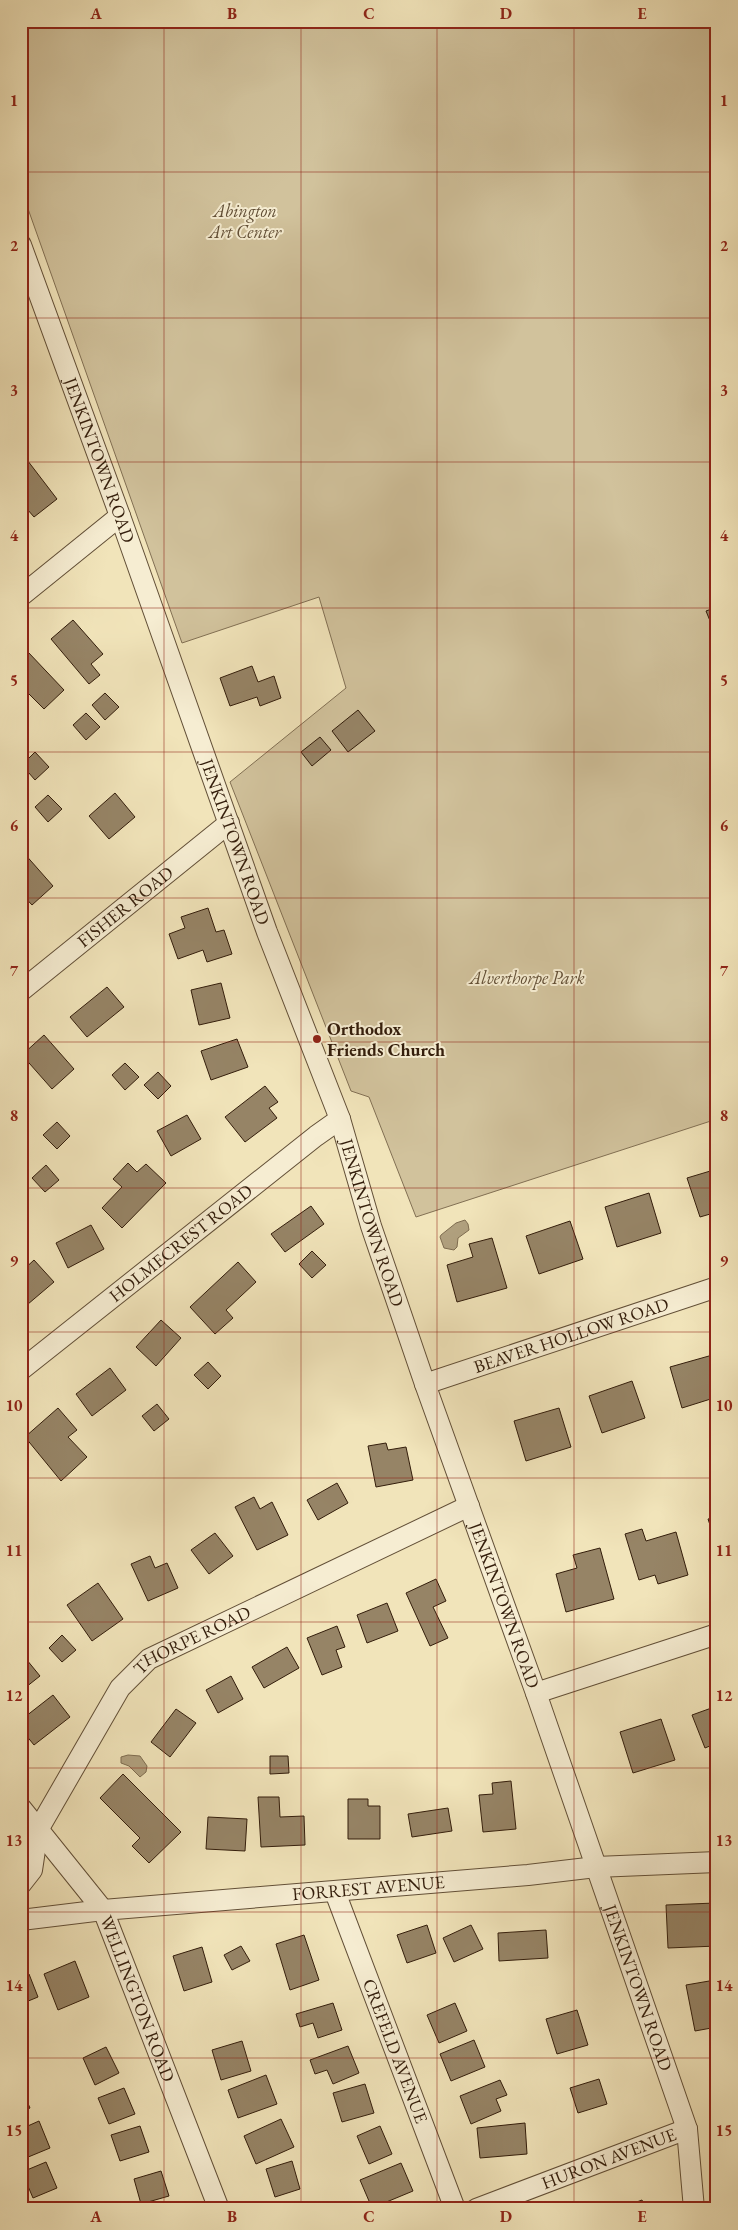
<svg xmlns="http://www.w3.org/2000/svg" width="738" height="2230" viewBox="0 0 738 2230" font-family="'EB Garamond',serif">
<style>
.green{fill:#d1c29c;stroke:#827054}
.water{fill:#b0a07e;stroke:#7e6c50}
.building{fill:#968466;stroke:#331d0b}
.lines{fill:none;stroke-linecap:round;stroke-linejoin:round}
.minor-casing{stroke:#624f37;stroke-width:22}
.minor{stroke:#f6edd2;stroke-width:20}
.grid{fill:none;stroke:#8f2418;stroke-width:1;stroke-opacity:0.55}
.poi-dot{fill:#8f2418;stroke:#f6edd2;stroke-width:2}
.labels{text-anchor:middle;stroke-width:4;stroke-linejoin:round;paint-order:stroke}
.park-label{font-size:18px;font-style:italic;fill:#624f36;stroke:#f6edd2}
.street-label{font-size:18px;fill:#331d0b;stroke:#f6edd2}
.poi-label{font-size:18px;font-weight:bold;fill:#331d0b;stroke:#f6edd2;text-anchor:start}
.neatline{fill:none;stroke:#8f2418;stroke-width:2}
.grid-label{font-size:16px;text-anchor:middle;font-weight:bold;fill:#8f2418}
</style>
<rect width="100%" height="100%" fill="#f1e4ba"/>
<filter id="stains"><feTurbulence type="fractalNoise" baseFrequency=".004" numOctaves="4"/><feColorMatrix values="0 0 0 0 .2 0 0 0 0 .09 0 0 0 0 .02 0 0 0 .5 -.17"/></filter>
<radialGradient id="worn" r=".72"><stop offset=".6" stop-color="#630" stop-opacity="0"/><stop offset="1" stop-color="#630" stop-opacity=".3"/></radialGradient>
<polygon class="green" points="21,21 717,21 717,1119 416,1217 369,1097 351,1091 230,782 346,688 319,597 182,643 21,189"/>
<g class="water">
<polygon points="465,1220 468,1224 469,1230 458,1238 457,1247 454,1250 444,1248 440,1237 441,1235 456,1223"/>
<polygon points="128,1755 140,1756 147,1766 146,1772 140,1777 129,1766 121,1763 121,1757"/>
</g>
<g class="building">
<polygon points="21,452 57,499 34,517 21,502"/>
<polygon points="717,607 717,632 715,633 706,611"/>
<polygon points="73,620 103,654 91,664 100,675 89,684 51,639"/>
<polygon points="28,652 64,690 44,709 21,686 21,659"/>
<polygon points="252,666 258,682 274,676 281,698 260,706 257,697 230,706 220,678"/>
<polygon points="105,693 119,707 105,720 92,705"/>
<polygon points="358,710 375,731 348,752 332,731"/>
<polygon points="86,713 100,727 86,740 73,725"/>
<polygon points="320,737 331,750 312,766 301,752"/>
<polygon points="35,752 49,767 35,780 22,765"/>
<polygon points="115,793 135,817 109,839 89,816"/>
<polygon points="48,795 62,809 48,822 35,807"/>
<polygon points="23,852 53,886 32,905 21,893 21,854"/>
<polygon points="208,908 216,932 224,930 232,954 207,962 203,950 178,959 169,934 185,928 181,917"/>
<polygon points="221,983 230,1018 199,1025 191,990"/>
<polygon points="107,987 124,1007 87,1037 70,1017"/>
<polygon points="44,1035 74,1069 52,1089 22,1055"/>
<polygon points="237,1039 248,1067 211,1080 201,1051"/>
<polygon points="125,1063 139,1077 125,1090 112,1075"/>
<polygon points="158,1072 171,1086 158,1099 144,1085"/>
<polygon points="265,1086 278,1102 269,1108 277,1118 245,1142 225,1117"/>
<polygon points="187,1115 201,1139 171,1156 157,1131"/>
<polygon points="57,1122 70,1136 57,1149 43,1135"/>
<polygon points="128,1163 137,1172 146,1164 166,1183 122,1228 102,1208 122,1187 113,1179"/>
<polygon points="46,1165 59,1180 45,1192 32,1178"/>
<polygon points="717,1169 717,1212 700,1217 687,1178"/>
<polygon points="649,1193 661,1233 617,1247 605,1207"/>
<polygon points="311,1206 324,1224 285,1252 271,1234"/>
<polygon points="570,1221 583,1259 539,1274 526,1236"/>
<polygon points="91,1225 104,1249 68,1268 56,1243"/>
<polygon points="492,1238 507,1288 457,1302 447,1265 473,1257 469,1244"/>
<polygon points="312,1251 326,1265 312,1278 299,1264"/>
<polygon points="34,1260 54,1282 21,1310 21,1272"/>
<polygon points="238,1262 256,1282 226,1310 233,1318 215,1334 190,1307"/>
<polygon points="161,1320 181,1338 156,1366 136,1347"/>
<polygon points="716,1354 717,1397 682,1408 670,1367"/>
<polygon points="208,1362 221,1376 208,1389 194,1375"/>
<polygon points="110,1368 126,1390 92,1416 76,1394"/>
<polygon points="632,1381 645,1418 602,1433 589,1396"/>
<polygon points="157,1404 169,1419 154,1431 142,1416"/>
<polygon points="58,1408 77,1430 68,1437 87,1457 61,1481 25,1437"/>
<polygon points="559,1408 571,1447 526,1461 514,1421"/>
<polygon points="386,1443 388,1450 406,1447 413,1480 376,1487 368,1446"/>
<polygon points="337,1483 348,1503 318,1520 307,1500"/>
<polygon points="254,1497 260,1509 272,1502 288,1535 257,1550 235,1507"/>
<polygon points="717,1517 717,1546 708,1519"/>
<polygon points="642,1529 646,1541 676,1532 688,1575 658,1584 655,1575 639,1580 625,1534"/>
<polygon points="215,1533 233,1556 209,1574 191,1550"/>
<polygon points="600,1548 614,1599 566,1612 556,1574 577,1568 573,1555"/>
<polygon points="150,1556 155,1568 167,1563 178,1588 148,1601 131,1564"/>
<polygon points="436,1579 446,1601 433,1607 448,1638 430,1646 406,1593"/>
<polygon points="98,1583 123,1619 92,1641 67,1605"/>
<polygon points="387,1603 398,1631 367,1643 357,1615"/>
<polygon points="337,1626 345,1647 336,1650 342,1667 322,1675 307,1638"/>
<polygon points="62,1635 76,1650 62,1662 49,1648"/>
<polygon points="287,1647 299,1668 264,1688 252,1667"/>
<polygon points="22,1654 40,1676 21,1691 21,1655"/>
<polygon points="231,1676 243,1699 218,1713 206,1690"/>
<polygon points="53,1695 70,1717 34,1745 21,1729 21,1720"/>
<polygon points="717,1706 717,1743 705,1748 692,1715"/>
<polygon points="176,1709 196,1723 170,1757 151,1742"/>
<polygon points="661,1719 675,1760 633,1773 620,1732"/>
<polygon points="270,1756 288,1756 289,1773 270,1774"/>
<polygon points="123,1774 181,1832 149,1863 132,1846 140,1838 100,1798"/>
<polygon points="511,1781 516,1829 483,1832 479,1795 493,1794 492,1783"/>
<polygon points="258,1797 279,1797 280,1817 304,1816 305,1845 261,1847"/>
<polygon points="348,1799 368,1799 368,1806 380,1806 380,1839 348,1839"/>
<polygon points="448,1808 452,1831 412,1837 408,1814"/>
<polygon points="208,1817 247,1819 245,1851 206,1849"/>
<polygon points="715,1903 717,1946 668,1948 666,1905"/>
<polygon points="427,1925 436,1953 407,1963 397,1935"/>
<polygon points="471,1925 483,1949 454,1962 443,1938"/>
<polygon points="546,1930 548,1958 499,1961 498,1933"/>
<polygon points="304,1935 319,1980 290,1990 276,1944"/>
<polygon points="241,1946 250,1961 232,1970 224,1955"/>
<polygon points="202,1947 212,1982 184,1991 173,1956"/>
<polygon points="75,1961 89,1997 58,2010 44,1974"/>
<polygon points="29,1974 38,1997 21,2004 21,1978"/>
<polygon points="715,1980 717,2027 695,2031 686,1985"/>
<polygon points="333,2003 342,2030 318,2038 313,2023 300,2027 296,2014"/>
<polygon points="455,2003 467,2031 439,2043 427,2015"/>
<polygon points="577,2010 588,2045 557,2054 546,2019"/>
<polygon points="474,2040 485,2067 451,2081 440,2054"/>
<polygon points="242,2041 251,2071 221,2080 212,2050"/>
<polygon points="348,2046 359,2073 333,2084 327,2070 315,2074 310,2060"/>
<polygon points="106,2047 119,2073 95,2085 83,2058"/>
<polygon points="266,2075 277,2104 238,2118 228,2090"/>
<polygon points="599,2079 607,2104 578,2113 570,2088"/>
<polygon points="500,2080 507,2095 496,2099 501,2111 471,2124 460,2096"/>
<polygon points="365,2084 374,2113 342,2122 333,2093"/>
<polygon points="21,2088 30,2108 21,2112"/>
<polygon points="124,2088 135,2114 109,2124 98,2098"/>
<polygon points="281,2119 294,2147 256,2164 244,2136"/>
<polygon points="39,2121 50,2148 21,2160 21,2129"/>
<polygon points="525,2123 527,2154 480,2158 477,2128"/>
<polygon points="140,2126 149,2152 120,2161 111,2135"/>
<polygon points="380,2126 392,2154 369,2164 357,2136"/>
<polygon points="292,2161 300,2189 275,2197 266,2169"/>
<polygon points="46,2162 57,2188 33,2198 22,2172"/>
<polygon points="401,2163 413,2191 372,2208 360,2180"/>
<polygon points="161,2171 169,2196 141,2204 134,2179"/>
<polygon points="642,2200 646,2209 618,2209"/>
</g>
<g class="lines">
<g class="minor-casing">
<g id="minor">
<path id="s1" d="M 21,245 L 120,516 L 267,932 L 340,1119 L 371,1226 L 425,1384 L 536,1693 L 687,2129 L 694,2209"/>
<polyline points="21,596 120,516"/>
<path id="s2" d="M 21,991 L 229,823"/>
<path id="s3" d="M 21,1370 L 316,1136 L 340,1119"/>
<path id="s4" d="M 425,1384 L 717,1287"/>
<polyline points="536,1693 717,1634"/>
<path id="s5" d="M 21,1808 L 103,1910 L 219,2209"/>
<path id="s6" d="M 21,1884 L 32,1870 L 38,1830 L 120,1688 L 149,1659 L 469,1506"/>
<path id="s7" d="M 335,1892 L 455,2209"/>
<path id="s8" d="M 21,1920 L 103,1910 L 528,1875 L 596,1867 L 717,1862"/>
<path id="s9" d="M 476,2209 L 687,2129"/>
</g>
</g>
<use href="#minor" class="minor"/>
</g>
<path class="grid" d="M 164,21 L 164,2209M 301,21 L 301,2209M 437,21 L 437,2209M 574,21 L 574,2209M 21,172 L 717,172M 21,318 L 717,318M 21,462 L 717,462M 21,608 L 717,608M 21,752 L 717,752M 21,898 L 717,898M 21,1042 L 717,1042M 21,1188 L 717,1188M 21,1332 L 717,1332M 21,1478 L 717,1478M 21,1622 L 717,1622M 21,1768 L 717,1768M 21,1912 L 717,1912M 21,2058 L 717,2058"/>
<circle class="poi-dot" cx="317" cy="1039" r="5"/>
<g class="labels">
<g class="park-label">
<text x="245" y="217">Abington<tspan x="245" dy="21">Art Center</tspan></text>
<text x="527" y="984">Alverthorpe Park</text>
</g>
<g class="street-label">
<text dy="6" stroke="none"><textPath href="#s1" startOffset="229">JENKINTOWN ROAD</textPath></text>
<text dy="6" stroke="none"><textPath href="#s1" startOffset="634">JENKINTOWN ROAD</textPath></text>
<text dy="6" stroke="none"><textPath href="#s2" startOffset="134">FISHER ROAD</textPath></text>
<text dy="6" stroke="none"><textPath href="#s1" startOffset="1039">JENKINTOWN ROAD</textPath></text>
<text dy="6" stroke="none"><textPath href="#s3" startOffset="204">HOLMECREST ROAD</textPath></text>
<text dy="6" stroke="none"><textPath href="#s4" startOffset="154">BEAVER HOLLOW ROAD</textPath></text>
<text dy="6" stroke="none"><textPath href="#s1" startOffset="1444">JENKINTOWN ROAD</textPath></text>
<text dy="6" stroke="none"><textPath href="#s6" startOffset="310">THORPE ROAD</textPath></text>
<text dy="6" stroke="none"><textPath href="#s8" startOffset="349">FORREST AVENUE</textPath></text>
<text dy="6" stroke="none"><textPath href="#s1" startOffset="1849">JENKINTOWN ROAD</textPath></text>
<text dy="6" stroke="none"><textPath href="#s5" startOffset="226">WELLINGTON ROAD</textPath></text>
<text dy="6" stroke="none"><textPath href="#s7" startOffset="170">CREFELD AVENUE</textPath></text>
<text dy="6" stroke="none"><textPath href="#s9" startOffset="142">HURON AVENUE</textPath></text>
</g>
<g class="poi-label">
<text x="327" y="1035">Orthodox<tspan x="327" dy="21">Friends Church</tspan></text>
</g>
</g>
<rect width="738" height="2230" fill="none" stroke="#f1e4ba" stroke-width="55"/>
<rect x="28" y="28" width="682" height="2174" class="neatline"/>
<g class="grid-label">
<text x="96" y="19">A</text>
<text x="232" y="19">B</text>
<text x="369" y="19">C</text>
<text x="506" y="19">D</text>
<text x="642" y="19">E</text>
<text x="14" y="106">1</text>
<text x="724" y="106">1</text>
<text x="14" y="251">2</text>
<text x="724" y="251">2</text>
<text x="14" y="396">3</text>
<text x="724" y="396">3</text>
<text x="14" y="541">4</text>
<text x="724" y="541">4</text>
<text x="14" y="686">5</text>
<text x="724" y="686">5</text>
<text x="14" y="831">6</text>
<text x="724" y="831">6</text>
<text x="14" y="976">7</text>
<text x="724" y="976">7</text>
<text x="14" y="1121">8</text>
<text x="724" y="1121">8</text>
<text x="14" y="1266">9</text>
<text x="724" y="1266">9</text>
<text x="14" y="1411">10</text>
<text x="724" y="1411">10</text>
<text x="14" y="1556">11</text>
<text x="724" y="1556">11</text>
<text x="14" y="1701">12</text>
<text x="724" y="1701">12</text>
<text x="14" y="1846">13</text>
<text x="724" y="1846">13</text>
<text x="14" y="1991">14</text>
<text x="724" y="1991">14</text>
<text x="14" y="2136">15</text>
<text x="724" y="2136">15</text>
<text x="96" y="2222">A</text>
<text x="232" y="2222">B</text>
<text x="369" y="2222">C</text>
<text x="506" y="2222">D</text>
<text x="642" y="2222">E</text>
</g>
<rect width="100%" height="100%" filter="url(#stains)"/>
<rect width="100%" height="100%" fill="url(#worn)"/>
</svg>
